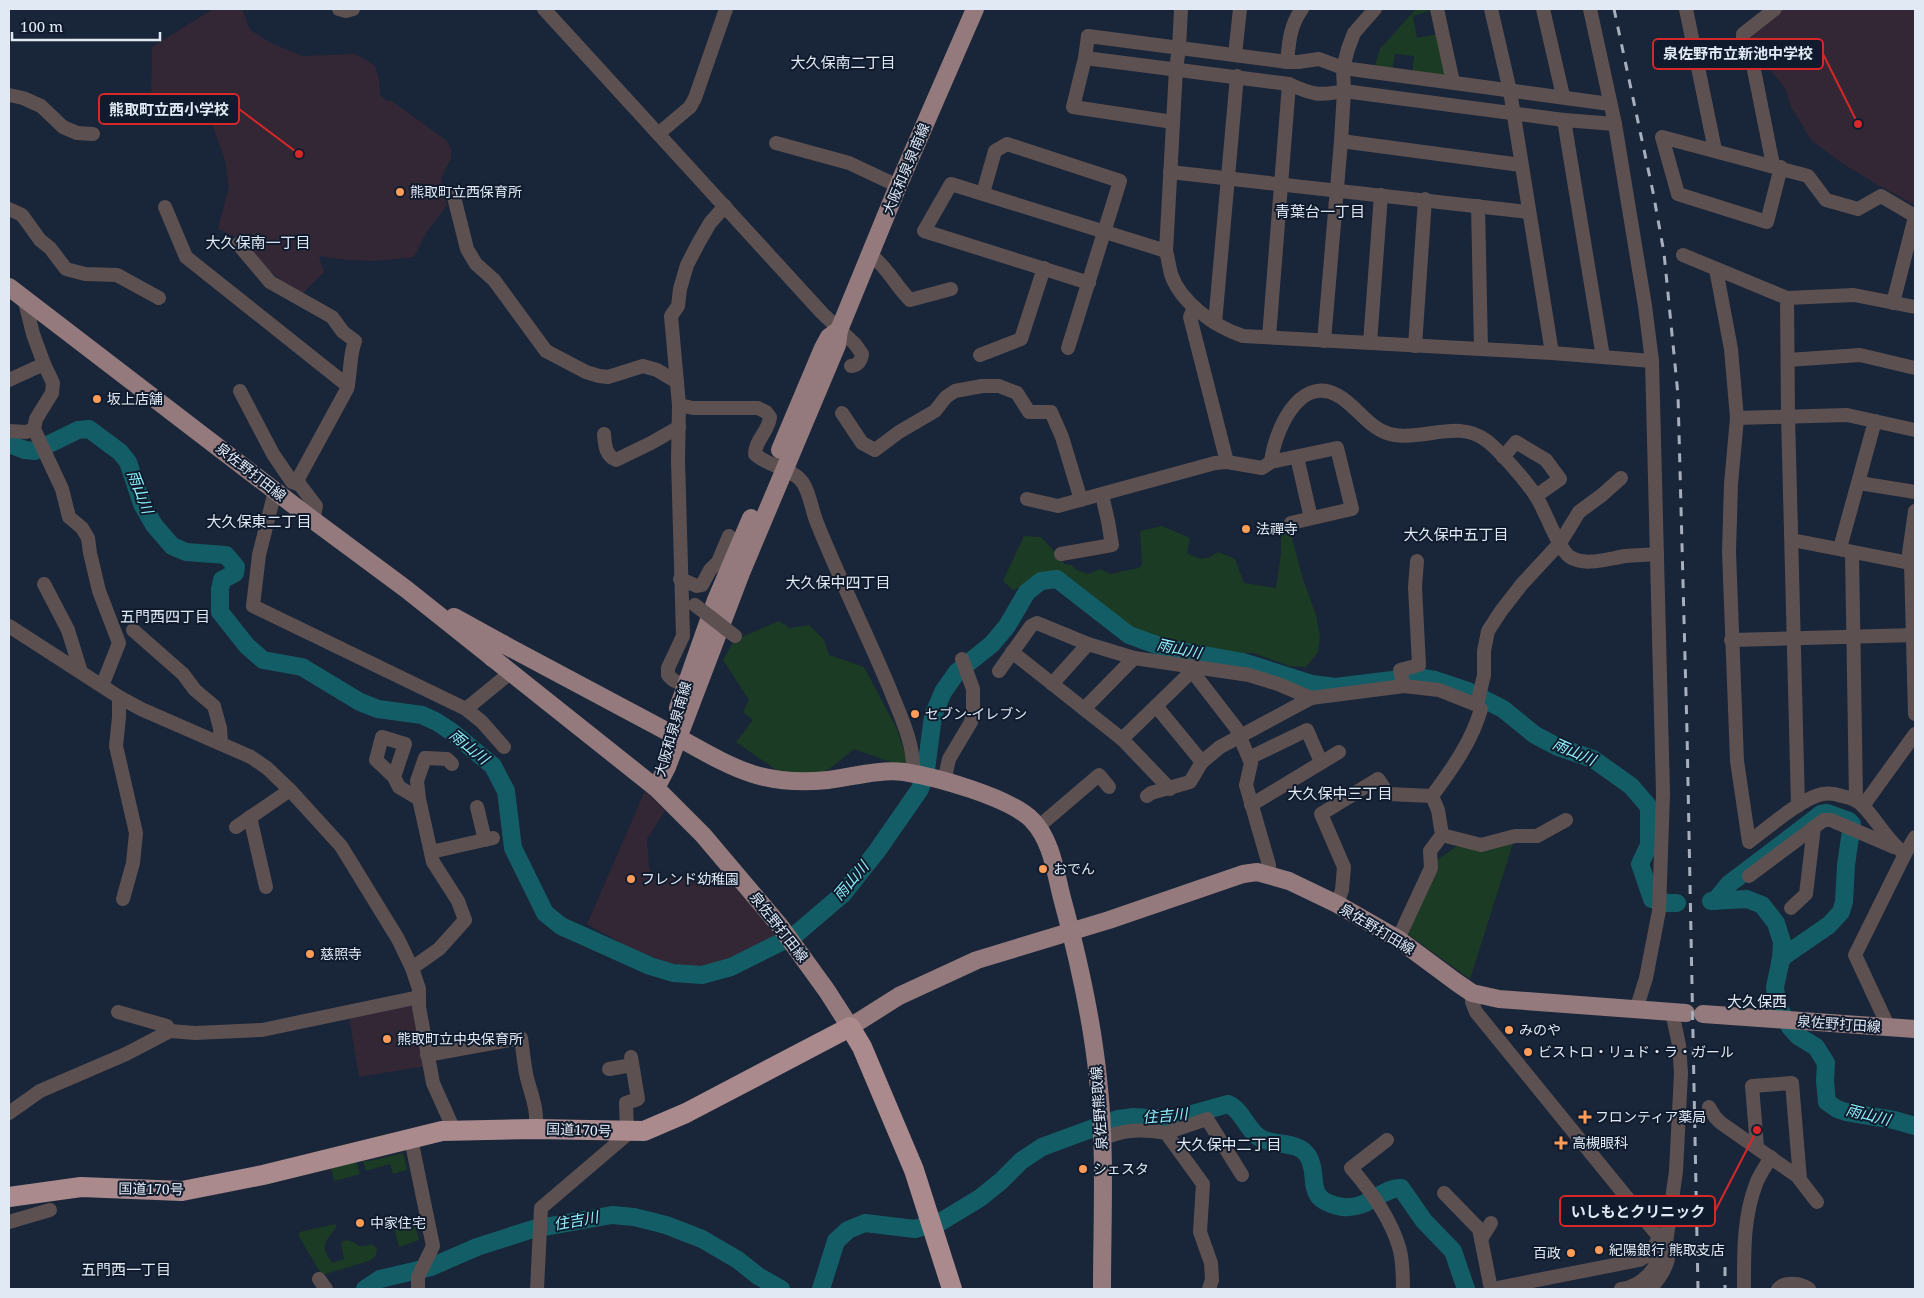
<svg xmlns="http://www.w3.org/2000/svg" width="1924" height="1298" viewBox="0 0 1924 1298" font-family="'Noto Serif','Noto Sans JP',serif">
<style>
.education{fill:#342735}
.green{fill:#1c3b24}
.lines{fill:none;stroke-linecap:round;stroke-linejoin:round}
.river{stroke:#135e66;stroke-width:18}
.minor{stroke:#5d5051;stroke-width:14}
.major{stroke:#947a7c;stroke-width:18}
.highway{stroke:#aa8a8d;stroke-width:20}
.rail{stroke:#a6afbd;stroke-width:3;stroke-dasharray:9 9;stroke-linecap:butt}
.minor-bridge{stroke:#5d5051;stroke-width:14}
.poi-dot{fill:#fe9c58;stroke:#101c2d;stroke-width:2}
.labels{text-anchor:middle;stroke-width:4;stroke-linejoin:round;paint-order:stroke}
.street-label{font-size:14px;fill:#e1e9f5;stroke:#101c2d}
.poi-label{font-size:14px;fill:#e1e9f5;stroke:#101c2d;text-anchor:start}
.neighbourhood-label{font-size:15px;fill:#e1e9f5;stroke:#101c2d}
.water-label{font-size:15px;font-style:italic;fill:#8ef0fc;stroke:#101c2d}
.leader{fill:none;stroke:#d62828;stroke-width:2}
.callout-dot{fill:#d62828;stroke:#101c2d;stroke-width:2}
.callout{fill:#101c2d;stroke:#d62828;stroke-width:2}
.callout-label{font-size:15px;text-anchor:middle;font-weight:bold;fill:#e1e9f5}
</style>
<rect width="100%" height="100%" fill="#192538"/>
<g class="education">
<polygon points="213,9 239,9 243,11 250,30 273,44 303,56 354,54 368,61 375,66 379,79 380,95 387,101 392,101 447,141 451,148 451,158 441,179 447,205 426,233 414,257 376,261 348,260 319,256 324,272 301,295 264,267 240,239 218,229 229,187 225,160 210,118 200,107 176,112 151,109 152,47"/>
<polygon points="1781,9 1913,9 1915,12 1915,205 1878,185 1843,164 1811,140 1791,107 1786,89 1755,52 1746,37"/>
<polygon points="645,791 665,811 647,839 649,868 656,881 677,877 715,884 724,873 775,935 732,960 698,967 670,964 630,948 587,924"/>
<polygon points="413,1002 425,1066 359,1077 349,1016"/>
</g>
<g class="green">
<polygon points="1416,9 1432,9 1432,10 1413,16 1417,38 1438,34 1445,77 1412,74 1414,56 1395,54 1392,71 1374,68 1380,49"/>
<path d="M 1288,524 L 1303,579 L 1316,615 L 1320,637 L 1318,652 L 1306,667 L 1289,666 L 1254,653 L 1246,653 L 1244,657 L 1163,640 L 1134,630 L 1068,576 C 1036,563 1038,582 1013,590 L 1003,581 L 1024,536 L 1041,537 L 1056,553 L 1057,560 L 1063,561 L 1064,564 L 1072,565 L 1076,570 L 1088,574 L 1100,569 L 1110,574 L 1139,568 L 1142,564 L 1140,531 L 1162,526 L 1190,538 L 1187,553 C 1202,560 1204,561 1218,552 L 1235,559 L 1244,583 L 1276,588 L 1281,554 L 1281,536 Z"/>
<polygon points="779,621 790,628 809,625 824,640 829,655 864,667 897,729 908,763 899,765 854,749 829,769 816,775 782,774 736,742 753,720 743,712 749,700 723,660 733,642 742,637"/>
<polygon points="1515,837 1470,979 1409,935 1406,927 1434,862 1463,842"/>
<polygon points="403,1153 407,1170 393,1174 390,1164 366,1171 363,1161 369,1161"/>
<polygon points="356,1161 360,1174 334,1181 331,1167"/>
<polygon points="415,1223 419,1240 399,1247 395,1232 396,1229"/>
<path d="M 335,1224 L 337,1226 C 325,1243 319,1244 332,1263 L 344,1259 L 341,1243 L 346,1240 C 360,1242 354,1250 372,1244 L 377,1249 C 377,1255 375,1258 369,1261 L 322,1275 L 298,1235 L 300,1232 Z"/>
</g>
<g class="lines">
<g class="river">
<polyline points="9,444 25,450 35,451 78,430 89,429 120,452 128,462 142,504 154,525 172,546 186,552 226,555 236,567 235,573 222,580 220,589 220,612 247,646 263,660 302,667 360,702 378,709 422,715 437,722 452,732 493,766 506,791 513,848 545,913 561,926 650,966 673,973 702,975 731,967 795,935 843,894 877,851 920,789 926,770 933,716 943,692 957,672 992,644 1007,626 1027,592 1041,581 1057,579 1129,635 1165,648 1243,662 1312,684 1335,687 1417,677 1435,680 1468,691 1503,709 1535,735 1558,747 1593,759 1631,786 1649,807 1649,845 1640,864 1652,899 1668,903 1677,903"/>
<polyline points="1711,901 1747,899 1762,905 1776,923 1782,942 1781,959 1775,987 1777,1005 1790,1027 1798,1036 1816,1047 1826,1063 1825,1081 1827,1102 1837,1109 1846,1112 1894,1120 1915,1126"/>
<polyline points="1715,901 1729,884 1821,814 1827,813 1849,821 1852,824 1846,865 1844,902 1841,912 1829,925 1784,956 1780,962"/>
<polyline points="365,1289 380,1279 431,1267 477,1247 533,1229 612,1215 634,1217 666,1225 702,1239 738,1260 758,1276 781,1289"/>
<path d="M 821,1289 L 836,1241 L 848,1230 L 865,1223 L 915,1229 L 942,1221 L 980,1198 L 1001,1181 L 1021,1161 L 1042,1147 L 1118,1119 L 1134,1117 L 1168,1119 L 1178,1118 L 1228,1104 C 1244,1111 1247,1132 1262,1139 C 1276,1146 1299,1141 1308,1156 C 1321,1177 1301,1200 1343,1207 C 1367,1210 1383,1187 1401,1188 L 1424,1221 L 1453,1251 L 1466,1289"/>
</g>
<g class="minor">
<polyline points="339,9 346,11 353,9"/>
<path d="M 544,9 L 822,313 L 855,344 L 862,354 C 861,361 859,365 851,366"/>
<path d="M 1181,9 L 1179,48 L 1176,69 L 1166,251 C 1168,258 1169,266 1171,274 C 1180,302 1215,327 1243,336 L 1552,353 L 1652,361"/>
<polyline points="1437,9 1453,82"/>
<polyline points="1491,9 1510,91 1552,353"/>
<polyline points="1543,9 1563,96"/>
<polyline points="1590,9 1615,124 1645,306 1652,361 1663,794 1659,911 1646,978 1636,1010"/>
<polyline points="1686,9 1715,150"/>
<polyline points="1235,55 1240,9"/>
<path d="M 1085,58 L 1289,84 C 1313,95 1319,96 1344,91 L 1564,120 L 1615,124"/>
<path d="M 1287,62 C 1289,42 1290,25 1302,9"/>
<polyline points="9,95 23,98 41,106 63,127 77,133 93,134"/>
<polyline points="1564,120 1603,357"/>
<polyline points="1173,122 1073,107 1085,58 1088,36 1287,62 1298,62 1319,59 1343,68 1610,104"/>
<polyline points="658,134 690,107 695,98 726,9"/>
<polyline points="1341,141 1521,165"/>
<polyline points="776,143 849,163 898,186"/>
<polyline points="1773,165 1750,50 1743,40 1743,34 1775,9"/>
<polyline points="1781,167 1767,222 1678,194 1662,137 1808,176 1826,200 1858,209 1881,196 1915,216"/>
<polyline points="1170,172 1528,212"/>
<polyline points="453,193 467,249 476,264 494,280 546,351 586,372 599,376 608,377 643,366 657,370 677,382"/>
<polyline points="983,193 995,151 1007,144 1120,181 1068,348"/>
<polyline points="1478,206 1481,349"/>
<polyline points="165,207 186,257 348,386"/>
<polyline points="9,209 22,215 40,240 50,248 66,269 85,274 117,275 159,298"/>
<path d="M 238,244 L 270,282 L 332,317 L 343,332 L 355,341 C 349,357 351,373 347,389 L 298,479 L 300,485 L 316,506 L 313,520"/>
<path d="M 870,254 C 889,269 894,284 910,300 L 951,289"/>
<polyline points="1683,255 1787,298 1854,295 1915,307"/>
<path d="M 1716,269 L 1731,349 L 1737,418 L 1731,484 L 1729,552 L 1737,761 L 1749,842 C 1766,829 1803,797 1823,794 C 1829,793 1836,794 1842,796 C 1850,798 1856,799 1862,805 C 1878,821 1887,841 1905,854"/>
<polyline points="1089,283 924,231 951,184 1166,251"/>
<polyline points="24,298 33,334 44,364 53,383 52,393 36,419 34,429 62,489 69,517 82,528 88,538 90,553 99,591 119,643 102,686"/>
<polyline points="1787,298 1788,415 1798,806"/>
<polyline points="1893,303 1915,217"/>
<polyline points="1194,307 1190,317 1227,462"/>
<polyline points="1215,323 1237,76"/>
<polyline points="1269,337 1289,84"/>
<polyline points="1324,341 1341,141 1344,91 1343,68 1348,49 1354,33 1375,9"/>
<polyline points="1370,343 1381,195"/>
<polyline points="1415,346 1425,199"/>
<polyline points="980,355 1021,339 1044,268"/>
<polyline points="1788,360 1860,355 1915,368"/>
<polyline points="9,380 44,364"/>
<polyline points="240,391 273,454 292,482 300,485"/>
<path d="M 679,405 L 693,408 L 758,408 L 766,412 L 770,417 C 769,431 755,440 755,454 C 768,467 792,467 803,483 C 810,494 812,511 817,523 C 839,578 866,632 889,687 C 900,715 915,744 913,774"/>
<polyline points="842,413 862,443 875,450 899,432 935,411 946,397 955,391 982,386 999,386 1017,393 1029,412 1051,412 1062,437 1081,500"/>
<polyline points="1737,418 1847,415 1915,430"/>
<polyline points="9,431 26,432 34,429"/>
<path d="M 604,434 C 605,445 605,455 616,460 L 651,443 L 679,427"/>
<polyline points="1297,457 1311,518"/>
<polyline points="1503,457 1516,442 1546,460 1560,479 1536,496"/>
<path d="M 1271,462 C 1274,434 1298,374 1337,395 C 1358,406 1369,431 1395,435 C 1426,440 1459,419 1487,441 C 1499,450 1529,484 1537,498 C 1546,512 1558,549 1570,557 C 1586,567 1610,558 1626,556 C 1636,555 1647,555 1657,554"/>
<polyline points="1859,483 1915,492"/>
<polyline points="275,491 259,555 253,606 466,709 510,673"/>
<polyline points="1027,499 1058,506 1215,463 1227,462 1262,468 1271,462 1337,448 1352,509 1291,523"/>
<polyline points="1915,511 1909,553 1911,563 1915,714"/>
<polyline points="1792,540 1915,564"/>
<polyline points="1840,548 1875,421"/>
<polyline points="1852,552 1856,799"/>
<polyline points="1061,554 1112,545 1108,521 1102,495"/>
<polyline points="680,579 697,586 702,585 710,570 718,562 729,536"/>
<polyline points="44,584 68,630 81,672"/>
<polyline points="9,626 119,697 141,709 251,757 267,768 290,790 341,846 398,939 412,968 419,989 419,1007 433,1083 454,1130"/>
<polyline points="133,630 183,674 195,690 214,706 220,728 221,743"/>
<polyline points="1731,640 1915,635"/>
<polyline points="1012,652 1122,739 1170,789"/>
<path d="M 999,671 L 1031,626 L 1037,623 L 1088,644 L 1134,658 L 1249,675 L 1278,684 L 1311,698 L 1404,686 L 1439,690 L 1477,705 L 1481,709 C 1472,741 1452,769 1432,796"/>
<polyline points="1192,671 1236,728 1251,763 1246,785 1269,865 1269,874"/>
<polyline points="1052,684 1088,644"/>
<polyline points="685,685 673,680 668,675 668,668 683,636 678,460 679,405 671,316 678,306 680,289 687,265 699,242 710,223 725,206"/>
<polyline points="1404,686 1400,670 1419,665 1415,587 1417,561"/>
<polyline points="119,697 119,717 116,746 136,833 133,863 123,899"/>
<polyline points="1477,705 1484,675 1484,651 1488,631 1501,611 1522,584 1560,543 1579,512 1602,495 1621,478"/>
<polyline points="1156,706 1202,762"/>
<polyline points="466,709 482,722 504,747"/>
<polyline points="1084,709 1134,658"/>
<polyline points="1122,739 1192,671 1192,667"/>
<polyline points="1249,758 1307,730 1321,762"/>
<polyline points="394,777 405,744 382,737 376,760 394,777 399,787 419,799 433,862 458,901 465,920 439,949 412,968"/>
<polyline points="944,782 949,759 971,722 973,709 973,689 962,659"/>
<polyline points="1147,796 1151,793 1190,782 1202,762 1220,747 1311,698"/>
<polyline points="419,799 417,781 425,758 447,759 452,764"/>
<polyline points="1251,805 1339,752"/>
<polyline points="1863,806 1915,734"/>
<polyline points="477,807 485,840"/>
<polyline points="250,817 266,887"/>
<polyline points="236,827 290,790"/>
<polyline points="1038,827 1099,775 1109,787"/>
<polyline points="1442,835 1481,845 1515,836 1537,836 1566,820"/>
<polyline points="431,852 493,838"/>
<polyline points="1749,876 1824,820 1831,820 1894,847"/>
<polyline points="1337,904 1342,890 1344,867 1321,814 1378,779 1388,794 1432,796"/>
<polyline points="1791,908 1806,894 1814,827"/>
<polyline points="1398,939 1431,868 1430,851 1442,835 1438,810 1432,796"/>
<path d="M 1472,993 L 1472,1002 L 1476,1012 L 1655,1232 C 1658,1235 1664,1239 1666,1243 C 1674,1259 1660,1278 1650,1289"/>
<polyline points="118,1012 167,1026 170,1031"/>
<polyline points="1889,1028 1855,955 1905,854 1915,837"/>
<path d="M 427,1055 L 521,1038 C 523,1051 524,1065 527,1078 C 531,1094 539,1112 535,1129"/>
<polyline points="609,1069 632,1065"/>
<polyline points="1709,1107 1715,1117 1721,1123 1797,1176 1817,1202"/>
<polyline points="9,1113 40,1091 126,1054 170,1031 195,1033 262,1030 419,997"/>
<polyline points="627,1132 626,1103 638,1099 631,1057"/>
<polyline points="1166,1133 1207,1119 1242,1175"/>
<polyline points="411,1139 433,1246 418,1277 418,1289"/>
<path d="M 1102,1139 C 1124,1129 1142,1129 1166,1133 L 1203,1184 L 1200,1232 L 1211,1263 L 1212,1280 L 1209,1289"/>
<path d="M 1387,1140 L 1351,1168 C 1371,1191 1390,1217 1399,1247 C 1403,1260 1403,1275 1403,1289"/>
<polyline points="1757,1147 1752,1086 1792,1083 1800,1179"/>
<polyline points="1444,1193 1479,1229 1491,1289"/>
<polyline points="9,1222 50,1210"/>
<polyline points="1481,1239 1491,1223"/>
<polyline points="1666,1243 1676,1171 1681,1073 1679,1045 1672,1012"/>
<polyline points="319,1279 326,1289"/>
<polyline points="537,1289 541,1208 630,1132"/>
<polyline points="1492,1289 1639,1260 1652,1253 1657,1241"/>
<path d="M 1621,1289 C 1641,1287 1661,1267 1660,1247"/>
<path d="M 1744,1289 C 1744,1254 1743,1218 1756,1184 C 1759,1175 1766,1166 1771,1157"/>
<path d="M 1778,1289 C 1785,1281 1801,1283 1809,1289"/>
</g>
<g class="major">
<polyline points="9,287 313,520 406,589 656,788 703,835 780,926 827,991 850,1027 899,996 977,960 1109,920 1243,874 1257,872 1289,881 1337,904 1398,939 1456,982 1472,993 1499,999 1686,1013"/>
<polyline points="780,450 823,348 829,337 836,332"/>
<polyline points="454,617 503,644"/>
<polyline points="492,658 491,650 496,646 503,644 670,733"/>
<polyline points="678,708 716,600 751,518"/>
<path d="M 679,738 C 733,768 763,787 828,780 C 852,777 879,769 904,772 C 936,777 1009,797 1032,820 C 1052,841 1055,871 1062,898 C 1078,957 1092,1018 1098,1079 C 1106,1148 1102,1220 1102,1289"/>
<polyline points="656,788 667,767 741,573 837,345 839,330 898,186 975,9"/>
<polyline points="1703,1014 1915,1029"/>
</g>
<polyline class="highway" points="9,1197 81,1187 182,1191 263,1175 442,1131 535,1129 644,1131 686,1113 850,1027 862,1047 914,1170 952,1289"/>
<g class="rail">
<polyline points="1614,9 1653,192 1664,253 1678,395 1687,732 1698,1289"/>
<polyline points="1725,1267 1725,1289"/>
</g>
<polyline class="minor-bridge" points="695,605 735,636"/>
</g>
<g class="poi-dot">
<circle cx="400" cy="192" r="5"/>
<circle cx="97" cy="399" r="5"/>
<circle cx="1246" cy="529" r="5"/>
<circle cx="915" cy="714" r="5"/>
<circle cx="1043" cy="869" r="5"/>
<circle cx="631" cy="879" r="5"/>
<circle cx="310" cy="954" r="5"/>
<circle cx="1509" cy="1030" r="5"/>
<circle cx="387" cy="1039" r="5"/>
<circle cx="1528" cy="1052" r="5"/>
<path d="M1582.5 1109.5h5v5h5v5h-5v5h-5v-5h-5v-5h5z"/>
<path d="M1558.5 1135.5h5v5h5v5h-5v5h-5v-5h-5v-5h5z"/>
<circle cx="1083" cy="1169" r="5"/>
<circle cx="360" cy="1223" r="5"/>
<circle cx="1599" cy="1250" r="5"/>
<circle cx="1571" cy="1253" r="5"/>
</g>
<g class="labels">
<g class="street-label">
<text transform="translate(906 169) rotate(-67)" y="5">大阪和泉泉南線</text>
<text transform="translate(251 472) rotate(38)" y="5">泉佐野打田線</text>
<text transform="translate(673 729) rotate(-74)" y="5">大阪和泉泉南線</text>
<text transform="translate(779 927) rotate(52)" y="5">泉佐野打田線</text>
<text transform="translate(1377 929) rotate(31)" y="5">泉佐野打田線</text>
<text transform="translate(1839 1024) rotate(4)" y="5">泉佐野打田線</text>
<text transform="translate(1099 1108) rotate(-94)" y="5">泉佐野熊取線</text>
<text transform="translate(579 1130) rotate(2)" y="5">国道170号</text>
<text transform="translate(151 1189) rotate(1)" y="5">国道170号</text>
</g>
<g class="poi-label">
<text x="410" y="197">熊取町立西保育所</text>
<text x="107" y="404">坂上店舗</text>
<text x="1256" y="534">法禪寺</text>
<text x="925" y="719">セブン-イレブン</text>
<text x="1053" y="874">おでん</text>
<text x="641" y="884">フレンド幼稚園</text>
<text x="320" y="959">慈照寺</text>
<text x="1519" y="1035">みのや</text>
<text x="397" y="1044">熊取町立中央保育所</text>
<text x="1538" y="1057">ビストロ・リュド・ラ・ガール</text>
<text x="1595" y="1122">フロンティア薬局</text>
<text x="1572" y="1148">高槻眼科</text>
<text x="1093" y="1174">シェスタ</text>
<text x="370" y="1228">中家住宅</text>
<text x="1609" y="1255">紀陽銀行 熊取支店</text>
<text x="1561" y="1258" text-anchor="end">百政</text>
</g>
<g class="neighbourhood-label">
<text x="843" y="68">大久保南二丁目</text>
<text x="1320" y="217">青葉台一丁目</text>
<text x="258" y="248">大久保南一丁目</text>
<text x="259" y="527">大久保東二丁目</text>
<text x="1456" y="540">大久保中五丁目</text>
<text x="838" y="588">大久保中四丁目</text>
<text x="165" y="622">五門西四丁目</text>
<text x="1340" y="799">大久保中三丁目</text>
<text x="1757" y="1007">大久保西</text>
<text x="1229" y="1150">大久保中二丁目</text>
<text x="126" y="1275">五門西一丁目</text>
</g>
<g class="water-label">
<text transform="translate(140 492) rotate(69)" y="5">雨山川</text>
<text transform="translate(1179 649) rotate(12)" y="5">雨山川</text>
<text transform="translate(469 747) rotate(39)" y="5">雨山川</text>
<text transform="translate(1574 752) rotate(24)" y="5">雨山川</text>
<text transform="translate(851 881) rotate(-50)" y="5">雨山川</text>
<text transform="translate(1868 1115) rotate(14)" y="5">雨山川</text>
<text transform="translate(1165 1116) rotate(-5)" y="5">住吉川</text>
<text transform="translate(576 1221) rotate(-10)" y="5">住吉川</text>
</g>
</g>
<path class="leader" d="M1858 124L1823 54M299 154L239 109M1757 1130L1715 1211"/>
<g class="callout-dot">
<circle cx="1858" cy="124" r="5"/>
<circle cx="299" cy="154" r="5"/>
<circle cx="1757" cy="1130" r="5"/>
</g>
<g class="callout">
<rect x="1653" y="39" width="170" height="30" rx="5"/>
<rect x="99" y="94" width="140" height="30" rx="5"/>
<rect x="1560" y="1196" width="155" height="30" rx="5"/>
</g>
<g class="callout-label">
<text x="1738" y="59">泉佐野市立新池中学校</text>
<text x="169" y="115">熊取町立西小学校</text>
<text x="1638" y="1217">いしもとクリニック</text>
</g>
<rect width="1924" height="1298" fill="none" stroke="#e1e9f5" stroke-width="20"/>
<path d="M12 32v8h148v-8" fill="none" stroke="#e1e9f5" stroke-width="2.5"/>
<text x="20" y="32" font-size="15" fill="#e1e9f5" stroke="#101c2d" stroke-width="4" paint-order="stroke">100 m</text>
</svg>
